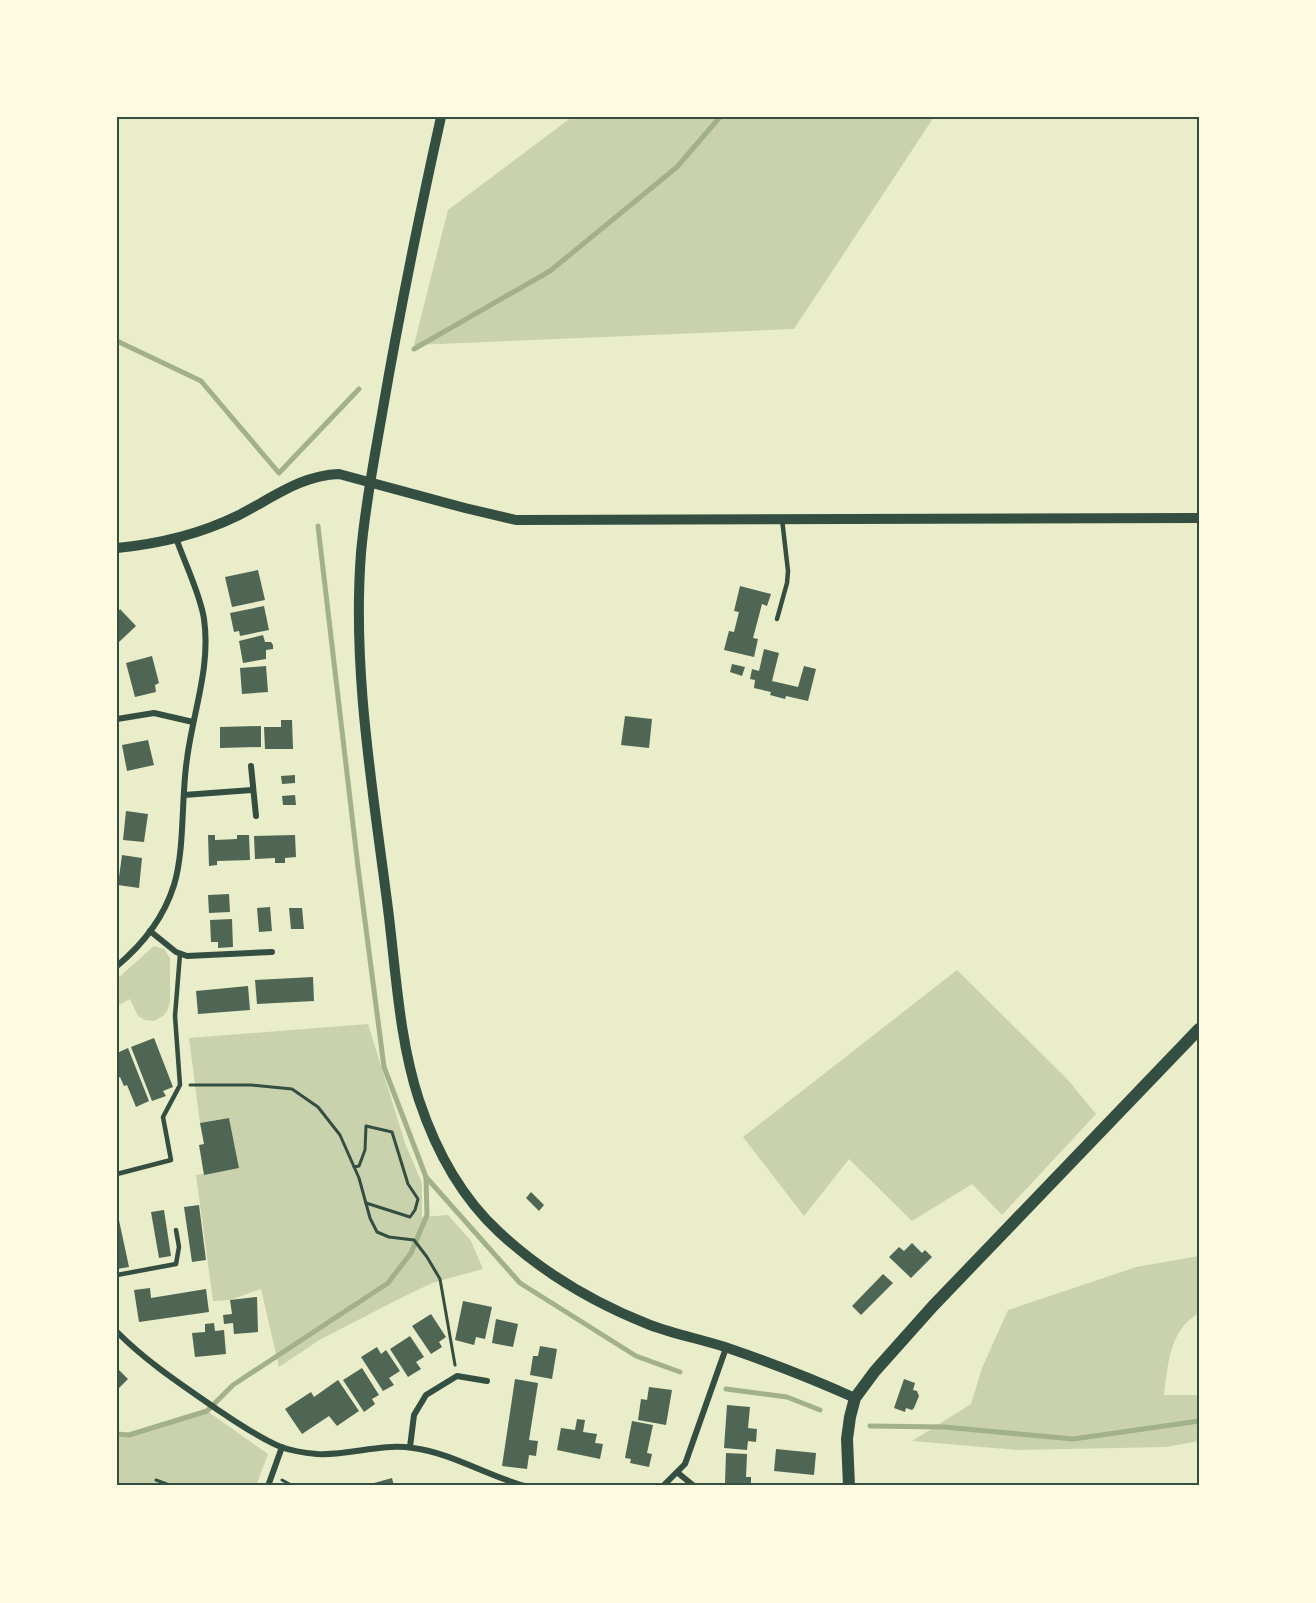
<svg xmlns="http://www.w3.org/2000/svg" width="1316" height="1603" viewBox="0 0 1316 1603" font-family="'Titillium Web',sans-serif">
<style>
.green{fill:#cad2ad}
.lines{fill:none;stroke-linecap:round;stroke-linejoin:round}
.stream{stroke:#a3b18a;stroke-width:5}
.building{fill:#4f6655}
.path{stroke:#344e41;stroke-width:3}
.service{stroke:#344e41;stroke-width:4.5}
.minor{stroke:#344e41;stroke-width:6}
.tertiary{stroke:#344e41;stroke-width:10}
.secondary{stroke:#344e41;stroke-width:12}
.neatline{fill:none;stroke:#344e41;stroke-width:2}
</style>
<rect width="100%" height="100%" fill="#e9edc9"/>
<g class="green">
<polygon points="572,117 934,117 794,329 414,345 448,210"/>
<polygon points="154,946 164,949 170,958 170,1002 167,1011 163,1016 154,1021 145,1020 138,1016 130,999 117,1006 117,979"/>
<polygon points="957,970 1068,1080 1096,1114 1002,1215 972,1184 912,1221 849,1159 804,1216 743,1137"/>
<polygon points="368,1024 405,1143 422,1183 422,1217 448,1215 471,1241 483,1269 432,1283 399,1299 321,1339 279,1367 261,1289 230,1300 213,1301 196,1175 239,1168 229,1118 200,1123 189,1038"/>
<path d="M 1199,1256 L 1199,1313 C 1169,1330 1168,1365 1164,1395 L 1199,1395 L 1199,1441 L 1166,1447 L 1017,1450 L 912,1441 L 971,1404 L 982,1368 L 1008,1310 L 1136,1267 Z"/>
<polygon points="207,1411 268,1454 256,1486 117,1486 117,1434 129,1435"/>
</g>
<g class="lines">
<g class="stream">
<polyline points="117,341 201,381 279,473 359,389"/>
<polyline points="414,349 550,271 677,167 720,117"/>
<polyline points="426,1177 520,1283 636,1356 680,1372"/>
<polyline points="726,1389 787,1397 820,1410"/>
<polyline points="870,1426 944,1427 1073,1439 1199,1421"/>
<polyline points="117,1434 129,1435 207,1411 233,1385 388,1283 411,1253 427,1215 426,1177 384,1067 358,867 318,526"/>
</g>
</g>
<g class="building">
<polygon points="258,570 265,600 232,607 225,577"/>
<polygon points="740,586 771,594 767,606 762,604 753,638 758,639 754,657 724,650 729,631 734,632 739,612 734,611"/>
<polygon points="264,606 269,630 240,636 239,631 234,632 230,613"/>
<polygon points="120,609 136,626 119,642 117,613"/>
<polygon points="263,635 265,642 271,642 273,645 273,649 266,650 266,659 243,663 239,641"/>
<polygon points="764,649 779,653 772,681 798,687 804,666 816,669 808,701 786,696 785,699 770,695 771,692 754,688 755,680 750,679 752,669 759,671"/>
<polygon points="152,656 159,683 155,685 156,692 135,697 126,663"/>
<polygon points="732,664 745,667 742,676 730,672"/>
<polygon points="266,666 268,692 242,694 240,668"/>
<polygon points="625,716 652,719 649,748 621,745"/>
<polygon points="281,720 292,720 293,749 265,749 264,727 281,727"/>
<polygon points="261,726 261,747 220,748 220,727"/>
<polygon points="148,740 154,765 127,771 122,745"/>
<polygon points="295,775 295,783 282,784 281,776"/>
<polygon points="295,795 296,805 283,805 282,796"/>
<polygon points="126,811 148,814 144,842 123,840"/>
<polygon points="208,835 215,835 215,840 237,839 237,835 249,835 250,860 217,861 217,865 209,866"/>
<polygon points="295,835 296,857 285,858 285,863 275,863 275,858 255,859 254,836"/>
<polygon points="122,855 142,858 139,888 118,885"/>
<polygon points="229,894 230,912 209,913 208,895"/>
<polygon points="270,907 272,931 259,932 257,908"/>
<polygon points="289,908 302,908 304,929 291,929"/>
<polygon points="232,919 233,947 218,948 218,942 211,942 210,920"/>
<polygon points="313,977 314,1001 257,1004 255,980"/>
<polygon points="248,986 250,1010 198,1014 196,991"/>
<polygon points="154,1038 173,1087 163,1091 166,1096 152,1101 131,1047"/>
<polygon points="128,1048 149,1101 136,1107 127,1085 124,1086 120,1077 117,1078 117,1053"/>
<polygon points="229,1118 239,1168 204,1175 199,1145 204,1144 200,1123"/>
<polygon points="531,1192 544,1205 539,1211 526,1198"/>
<polygon points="199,1205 206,1260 192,1262 184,1207"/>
<polygon points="164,1210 171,1256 159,1258 151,1212"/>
<polygon points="117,1211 129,1267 117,1269"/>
<polygon points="912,1243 922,1253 925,1250 932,1257 911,1278 889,1257 899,1247 904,1251"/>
<polygon points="883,1274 893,1283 861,1315 852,1306"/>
<polygon points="150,1288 151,1298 206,1289 209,1312 139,1322 134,1290"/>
<polygon points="257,1297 258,1332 234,1334 233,1323 224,1324 223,1315 232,1314 230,1300"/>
<polygon points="463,1301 492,1307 485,1339 476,1337 474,1345 455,1340"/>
<polygon points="431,1314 446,1337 439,1342 442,1347 431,1354 412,1326"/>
<polygon points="496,1319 518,1324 513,1347 492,1343"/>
<polygon points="214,1323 215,1331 224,1330 226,1354 195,1357 192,1333 205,1332 205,1324"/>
<polygon points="410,1336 424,1357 416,1362 421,1369 408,1377 390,1349"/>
<polygon points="540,1346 557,1349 552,1379 530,1375 533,1356 538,1356"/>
<polygon points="377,1347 381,1354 386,1350 400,1371 389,1378 394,1385 383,1391 361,1357"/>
<polygon points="362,1368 379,1395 372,1399 375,1404 364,1412 343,1380"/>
<polygon points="119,1370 128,1379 117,1390 117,1372"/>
<polygon points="515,1379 538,1383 529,1440 538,1441 536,1456 529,1455 527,1469 502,1466"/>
<polygon points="904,1379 915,1383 913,1390 917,1391 919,1396 914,1408 912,1410 906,1408 905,1412 894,1408"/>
<polygon points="338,1380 359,1411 337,1426 329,1416 302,1434 285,1409 311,1392 314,1397"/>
<polygon points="649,1387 672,1390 666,1425 638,1420 641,1399 647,1400"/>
<polygon points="727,1405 750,1407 748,1428 757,1429 756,1442 748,1441 747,1450 724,1448"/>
<polygon points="577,1419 585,1420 583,1432 597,1434 595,1443 603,1444 600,1459 557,1450 561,1428 575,1430"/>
<polygon points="632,1421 653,1425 647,1453 652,1454 649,1467 630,1463 631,1459 625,1458"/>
<polygon points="776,1449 816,1453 814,1475 774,1471"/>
<polygon points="726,1453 747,1454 746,1477 751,1477 751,1485 725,1483"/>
<polygon points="392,1478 394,1486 367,1486 367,1485"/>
</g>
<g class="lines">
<g class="path">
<polyline points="190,1085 251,1085 292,1089 318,1107 340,1135 359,1178 370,1218 377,1232 389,1237 414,1240 427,1257 440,1279 455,1365"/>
<polyline points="354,1167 359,1166 365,1150 366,1126 392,1132 408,1184 418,1199 415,1210 410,1217 366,1203"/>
<polyline points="156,1480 172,1486"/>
<polyline points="282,1480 293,1486"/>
</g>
<g class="service">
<polyline points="777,619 787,583 788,571 782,519"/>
<polyline points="117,1174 171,1160 163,1117 180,1085 175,1016 180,954"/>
<polyline points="117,1275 176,1264 179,1247 176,1230"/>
</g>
<g class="minor">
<polyline points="117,719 154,713 193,722"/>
<polyline points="251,766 256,816"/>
<polyline points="184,795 252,790"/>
<polyline points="150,931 176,952 187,956 272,952"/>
<path d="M 117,966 C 142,945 164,917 174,885 C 185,849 181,798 187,759 C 193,712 211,667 204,619 C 201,596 184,561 176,538"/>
<path d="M 117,1332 C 148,1363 182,1385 218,1410 C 238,1423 259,1438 281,1447 C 292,1451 306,1453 317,1454 C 349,1456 380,1443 413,1448 C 452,1453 487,1476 525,1486"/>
<polyline points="410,1447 414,1415 426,1395 457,1376 487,1381"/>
<polyline points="678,1473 694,1486"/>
<polyline points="268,1486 282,1447"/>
<polyline points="663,1486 685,1464 726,1348"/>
</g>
<g class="tertiary">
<path d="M 441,117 C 419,216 399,315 382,414 C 374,460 365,506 361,553 C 352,671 373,791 388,909 C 396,972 399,1039 419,1100 C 435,1148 461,1197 499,1232 C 543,1273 594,1303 650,1325 C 674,1334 700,1339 725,1347 C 769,1362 813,1379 855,1398"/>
<path d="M 117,548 C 158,544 200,534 237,516 C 271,499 301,475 339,474 L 465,508 L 516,520 L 1199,518"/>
</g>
<polyline class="secondary" points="849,1486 847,1439 850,1417 855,1398 875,1371 933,1306 1199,1029"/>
</g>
<rect width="1316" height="1603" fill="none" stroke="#fefae0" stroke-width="237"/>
<rect x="118" y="118" width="1080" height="1366" class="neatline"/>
</svg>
